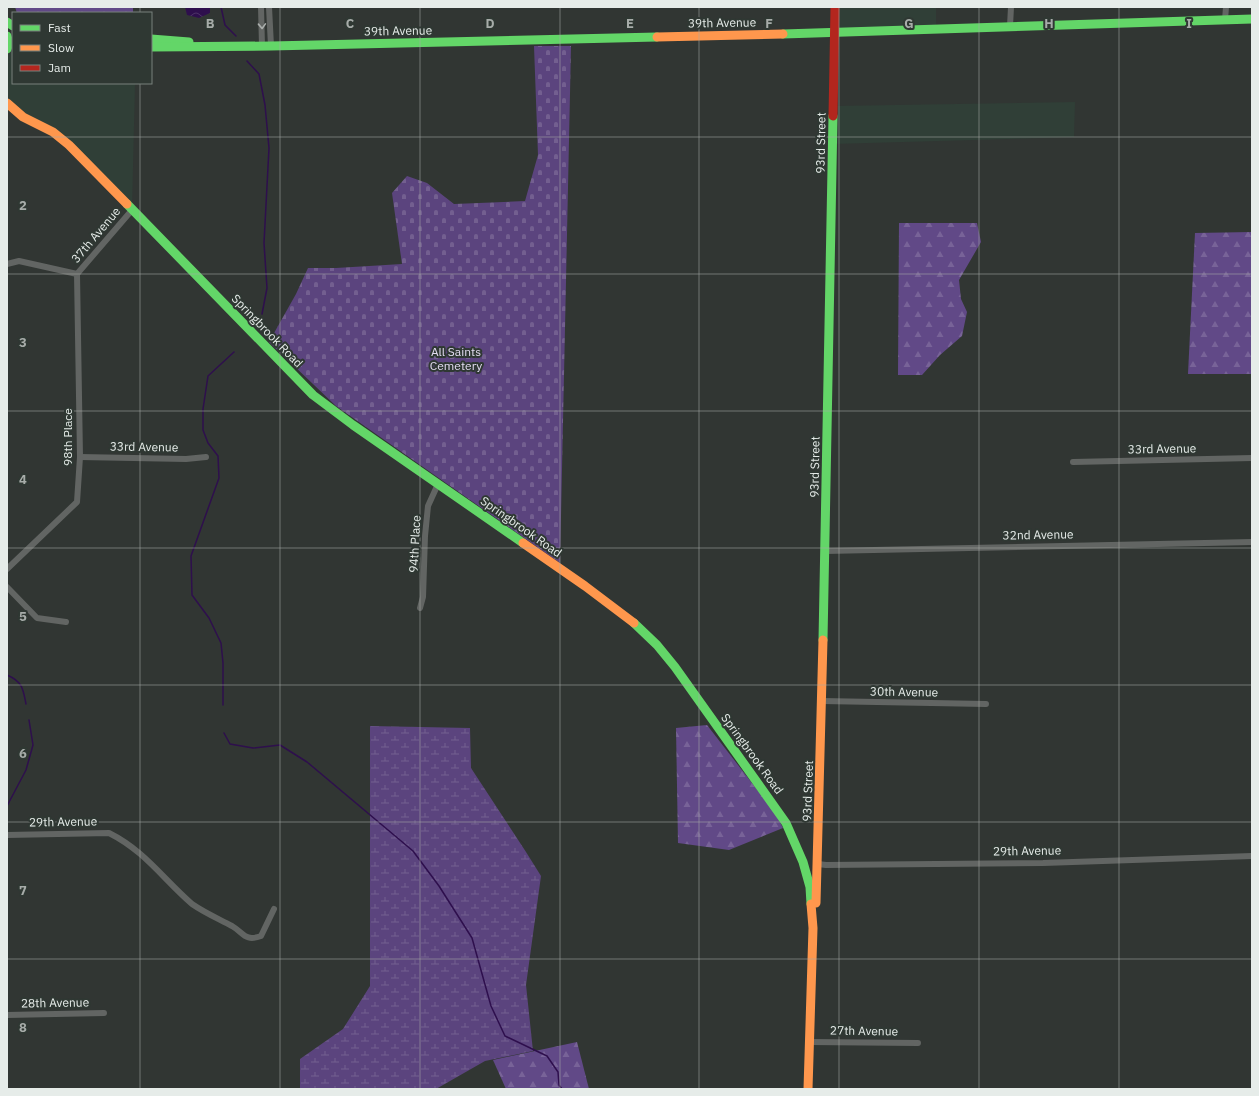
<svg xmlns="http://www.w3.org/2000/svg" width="1259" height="1096" viewBox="0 0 1259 1096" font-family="'IBM Plex Sans',sans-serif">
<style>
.built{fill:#303f37}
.forest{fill:url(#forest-firs)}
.wetland{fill:url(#wetland-marsh)}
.cemetery{fill:url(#cemetery-stones)}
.water{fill:url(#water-waves)}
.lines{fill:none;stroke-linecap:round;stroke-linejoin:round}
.stream{stroke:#2e0f4d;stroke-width:1.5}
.street{stroke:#626563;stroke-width:6}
.fast{stroke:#63d668;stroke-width:9}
.slow{stroke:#ff974d;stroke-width:9}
.jam{stroke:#b3261e;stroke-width:9}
.oneway{stroke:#abafad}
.grid{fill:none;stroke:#a7aca9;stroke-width:1;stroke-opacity:0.55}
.labels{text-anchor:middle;stroke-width:4;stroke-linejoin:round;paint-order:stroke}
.street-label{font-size:12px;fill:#e6ece9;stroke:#2f3833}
.park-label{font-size:12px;fill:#e4ddf2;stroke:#2f3833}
.grid-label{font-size:13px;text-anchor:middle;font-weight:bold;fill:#a7aca9;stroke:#2f3833;stroke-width:4;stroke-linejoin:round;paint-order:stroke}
</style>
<defs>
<pattern id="forest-firs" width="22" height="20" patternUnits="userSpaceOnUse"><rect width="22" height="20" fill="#614987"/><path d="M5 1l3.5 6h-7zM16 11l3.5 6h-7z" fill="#786398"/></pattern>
<pattern id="wetland-marsh" width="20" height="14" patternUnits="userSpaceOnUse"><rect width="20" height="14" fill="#5b447e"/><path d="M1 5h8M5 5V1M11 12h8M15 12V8" fill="none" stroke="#735f90"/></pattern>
<pattern id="cemetery-stones" width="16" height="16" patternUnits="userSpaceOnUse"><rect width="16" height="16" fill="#5b447e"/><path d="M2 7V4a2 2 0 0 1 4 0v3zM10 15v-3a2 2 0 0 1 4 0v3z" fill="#735f90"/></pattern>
<pattern id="water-waves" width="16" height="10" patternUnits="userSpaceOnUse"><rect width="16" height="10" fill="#2e0f4d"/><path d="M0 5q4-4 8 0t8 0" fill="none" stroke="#4c3267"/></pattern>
</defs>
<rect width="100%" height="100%" fill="#313633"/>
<g class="built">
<polygon points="835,7 936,7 936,29 835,32"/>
<polygon points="7,39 13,44 13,83 135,83 132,210 83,159 7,101"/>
<polygon points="1075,102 1074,137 833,144 834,106"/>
</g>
<g class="forest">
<polygon points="15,7 133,7 133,13 17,13"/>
<polygon points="899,223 977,223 981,242 959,280 961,299 967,312 962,336 940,355 922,375 898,375"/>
<polygon points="1252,232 1252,374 1188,374 1195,233"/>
<polygon points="707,725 776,814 783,828 729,850 678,843 676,728"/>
<polygon points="577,1042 589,1089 506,1089 493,1060"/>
</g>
<polygon class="wetland" points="370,726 470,728 471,768 526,852 541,876 526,985 533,1051 485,1061 436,1089 300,1089 300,1059 343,1029 370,986"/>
<polygon class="cemetery" points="534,46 571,46 560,563 336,406 269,342 296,294 308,268 336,268 402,264 392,193 407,176 427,183 454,204 525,201 538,155"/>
<polygon class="water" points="185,7 210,7 210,13 199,18 187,15"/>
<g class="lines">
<g class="stream">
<polyline points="221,7 225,25 236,36"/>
<polyline points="247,61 259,74 265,105 269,148 264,243 267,288 262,314"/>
<path d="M 7,675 C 23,682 23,689 26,704"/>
<polyline points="223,705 223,663 221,643 209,618 192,595 191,556 219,478 218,456 208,443 203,430 203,409 208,376 234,352"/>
<polyline points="224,733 230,744 253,748 280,745 307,762 413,851 439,886 472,938 491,1006 505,1036 547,1056 558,1072 559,1085 562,1089"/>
<polyline points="7,806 26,770 33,745 29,720"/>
</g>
<g class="street">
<polyline points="261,7 262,46"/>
<polyline points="269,7 271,46"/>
<polyline points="1225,20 1226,7"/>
<polyline points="1010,26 1011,7"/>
<polyline points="7,264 19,261 77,274 132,210"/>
<polyline points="80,457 186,459 206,457"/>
<polyline points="1073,462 1252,458"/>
<polyline points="825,551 1252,542"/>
<polyline points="7,569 77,502 80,457 77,274"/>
<polyline points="7,587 37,618 66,622"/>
<polyline points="420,608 423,597 425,536 428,506 438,484"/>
<polyline points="822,701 986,704"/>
<path d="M 7,835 L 109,833 C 145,851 163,879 192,904 C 205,913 219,919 232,926 C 244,933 245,942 261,936 L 274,909"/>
<polyline points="818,864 826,865 1043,863 1252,856"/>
<polyline points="7,1015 104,1013"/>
<polyline points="809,1042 918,1043"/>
</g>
<g class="fast">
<polyline points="7,22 13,26"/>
<polyline points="783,34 1252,19"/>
<polyline points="7,36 9,43 7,49"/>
<polyline points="151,39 189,42"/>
<polyline points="151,47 271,46 657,37"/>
<polyline points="127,204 313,395 353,425 523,543"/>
<polyline points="634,623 657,645 675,667 786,823 803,862 810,887 811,904"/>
<polyline points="823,640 833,116"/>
</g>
<g class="slow">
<polyline points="657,37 783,34"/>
<polyline points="7,103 23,117 53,132 69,145 127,204"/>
<polyline points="523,543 585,586 634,623"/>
<polyline points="816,903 823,640"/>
<polyline points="808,1089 813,928 811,904"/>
</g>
<polyline class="jam" points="833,116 835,7"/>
</g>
<defs><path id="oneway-chevron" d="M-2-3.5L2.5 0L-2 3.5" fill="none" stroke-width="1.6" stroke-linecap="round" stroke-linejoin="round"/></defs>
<use class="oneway" href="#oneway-chevron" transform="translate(262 26) rotate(88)"/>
<path class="grid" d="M 140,7 L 140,13M 280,7 L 280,1089M 420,7 L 420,1089M 560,7 L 560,1089M 699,7 L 699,1089M 839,7 L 839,1089M 979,7 L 979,1089M 1119,7 L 1119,1089M 140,83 L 140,1089M 7,137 L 1252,137M 7,274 L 1252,274M 7,411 L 1252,411M 7,548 L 1252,548M 7,685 L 1252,685M 7,822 L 1252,822M 7,959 L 1252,959"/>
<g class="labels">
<g class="street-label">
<text transform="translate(722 23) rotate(-1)" y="4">39th Avenue</text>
<text transform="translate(398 31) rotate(-1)" y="4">39th Avenue</text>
<text transform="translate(821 143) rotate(-89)" y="4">93rd Street</text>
<text transform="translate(96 235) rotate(-50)" y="4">37th Avenue</text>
<text transform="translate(267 331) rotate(46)" y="4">Springbrook Road</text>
<text transform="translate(68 437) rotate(-90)" y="4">98th Place</text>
<text transform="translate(144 447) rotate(1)" y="4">33rd Avenue</text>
<text transform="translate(1162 449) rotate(-1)" y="4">33rd Avenue</text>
<text transform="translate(815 467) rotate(-89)" y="4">93rd Street</text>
<text transform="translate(521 527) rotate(35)" y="4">Springbrook Road</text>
<text transform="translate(1038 535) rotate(-1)" y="4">32nd Avenue</text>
<text transform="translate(415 544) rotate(-87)" y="4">94th Place</text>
<text transform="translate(904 692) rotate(1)" y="4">30th Avenue</text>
<text transform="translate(752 754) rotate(54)" y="4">Springbrook Road</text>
<text transform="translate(808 791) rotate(-88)" y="4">93rd Street</text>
<text transform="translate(63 822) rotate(-1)" y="4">29th Avenue</text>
<text transform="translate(1027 851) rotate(-1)" y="4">29th Avenue</text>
<text transform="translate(55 1003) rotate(-1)" y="4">28th Avenue</text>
<text transform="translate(864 1031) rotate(1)" y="4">27th Avenue</text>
</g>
<g class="park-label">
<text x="456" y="356">All Saints<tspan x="456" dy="14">Cemetery</tspan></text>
</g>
</g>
<g class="grid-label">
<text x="210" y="28">B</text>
<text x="350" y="28">C</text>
<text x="490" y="28">D</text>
<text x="630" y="28">E</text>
<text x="769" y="28">F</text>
<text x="909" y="28">G</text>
<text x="1049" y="28">H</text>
<text x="1189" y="28">I</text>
<text x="23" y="210">2</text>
<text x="23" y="347">3</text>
<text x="23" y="484">4</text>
<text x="23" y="621">5</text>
<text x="23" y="758">6</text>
<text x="23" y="895">7</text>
<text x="23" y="1032">8</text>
</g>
<rect width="1259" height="1096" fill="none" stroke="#e6ece9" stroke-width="16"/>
<rect x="12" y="12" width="140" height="72" fill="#2f3833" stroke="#78807c"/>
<rect x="20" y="25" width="20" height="6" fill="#63d668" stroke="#78807c"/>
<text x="48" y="32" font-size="12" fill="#e6ece9">Fast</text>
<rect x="20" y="45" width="20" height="6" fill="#ff974d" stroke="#78807c"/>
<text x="48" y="52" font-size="12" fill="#e6ece9">Slow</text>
<rect x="20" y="65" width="20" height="6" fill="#b3261e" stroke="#78807c"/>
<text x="48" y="72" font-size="12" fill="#e6ece9">Jam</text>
</svg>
